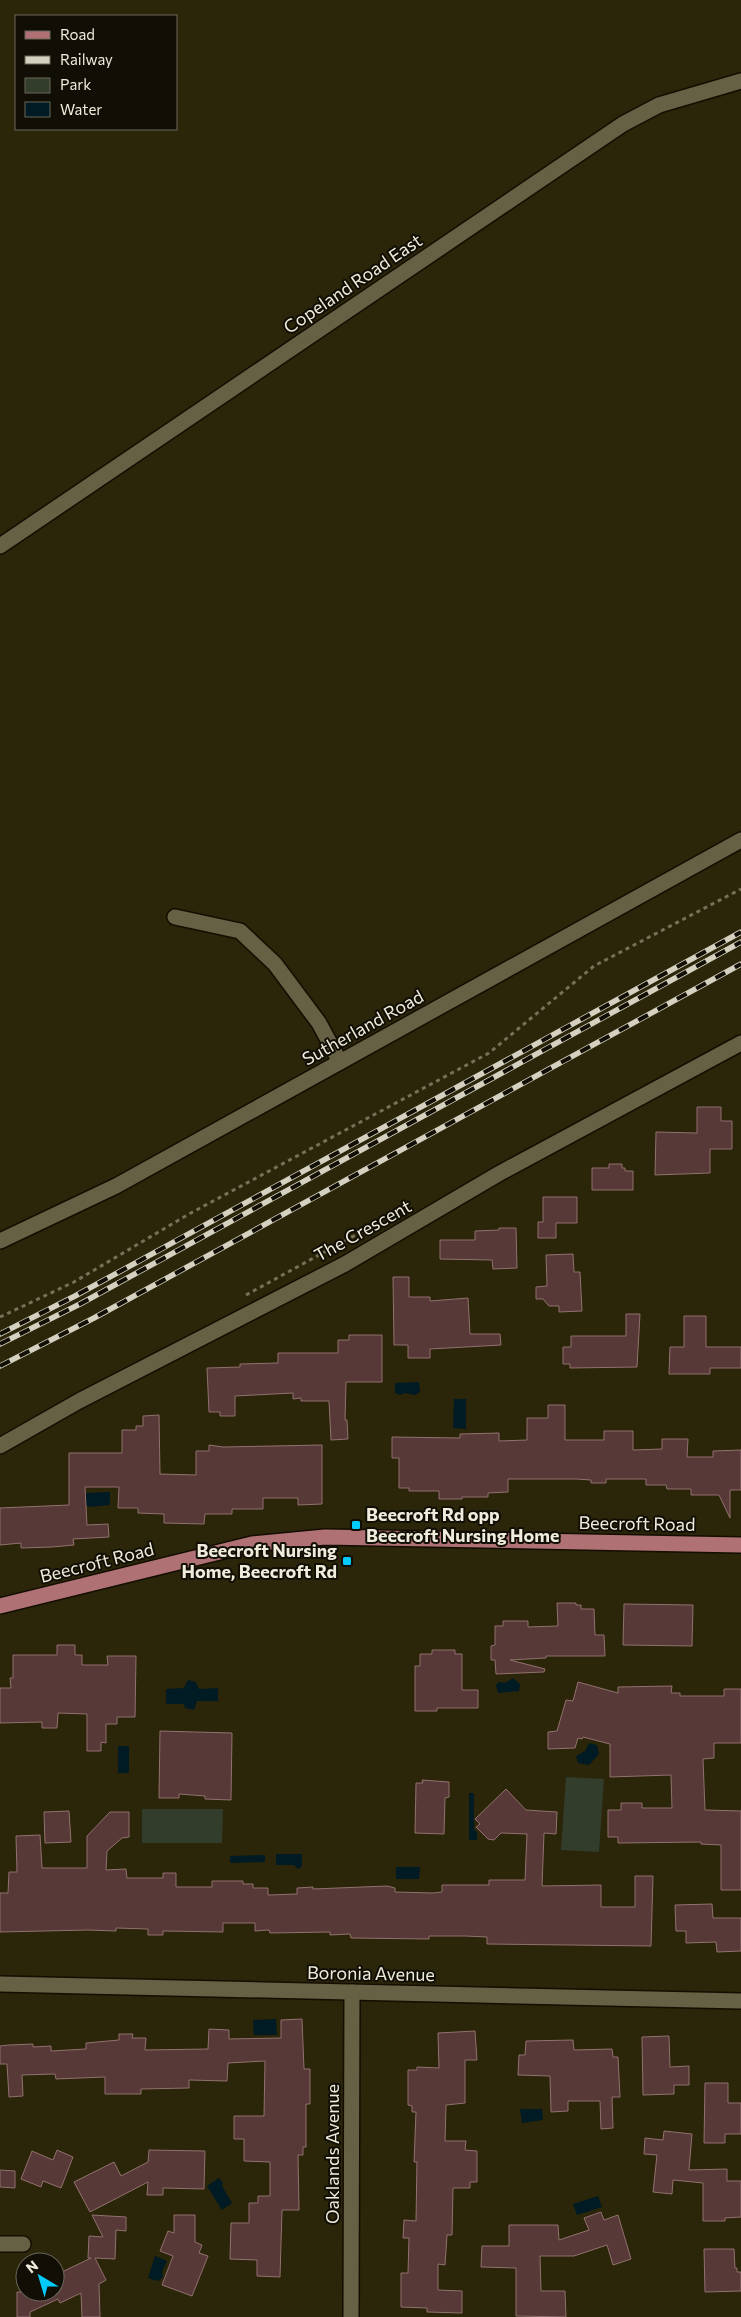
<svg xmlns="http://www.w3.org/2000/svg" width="741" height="2317" viewBox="0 0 741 2317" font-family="Commissioner,sans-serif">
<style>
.green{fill:#323d2b}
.water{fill:#001b23}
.building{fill:#573937;stroke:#92716e}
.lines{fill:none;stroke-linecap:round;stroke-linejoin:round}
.street-casing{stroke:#140e00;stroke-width:18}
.primary-casing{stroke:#140e00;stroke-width:18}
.path{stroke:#77715b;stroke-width:3;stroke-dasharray:4 4;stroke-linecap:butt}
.street{stroke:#666044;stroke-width:15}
.primary{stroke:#b07175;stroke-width:15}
.rail-casing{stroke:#d5d1c0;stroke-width:5.5}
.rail{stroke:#110f05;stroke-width:4;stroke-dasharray:11;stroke-linecap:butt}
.poi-dot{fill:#02cbf9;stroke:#110f05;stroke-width:2}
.labels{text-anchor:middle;stroke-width:4;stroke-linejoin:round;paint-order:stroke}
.street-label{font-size:18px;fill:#f0ecdc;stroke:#110f05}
.poi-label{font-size:18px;font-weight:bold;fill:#f0ecdc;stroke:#110f05;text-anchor:start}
</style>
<rect width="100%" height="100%" fill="#2b250a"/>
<g class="green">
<polygon points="566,1777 604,1779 599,1852 561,1850"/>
<polygon points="142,1809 223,1809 222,1843 142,1843"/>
</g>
<g class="water">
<polygon points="419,1382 420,1392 415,1395 405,1393 400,1395 395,1393 395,1383"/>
<polygon points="454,1399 466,1399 466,1429 453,1428"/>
<polygon points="110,1492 110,1505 90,1507 86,1505 85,1493"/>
<polygon points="513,1678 520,1684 519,1691 498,1693 496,1685 499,1682 505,1683"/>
<polygon points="188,1680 196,1682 199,1689 218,1688 218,1701 197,1701 194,1710 185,1708 184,1704 166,1704 166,1689 184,1688"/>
<polygon points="589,1743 597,1745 599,1754 589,1765 578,1763 576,1756 585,1751"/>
<rect x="118" y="1746" width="11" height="27"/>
<polygon points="469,1793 474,1793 474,1830 477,1832 477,1840 469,1840"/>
<polygon points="276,1854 302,1854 302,1866 298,1869 294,1865 276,1865"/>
<polygon points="265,1855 265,1862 230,1863 230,1856"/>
<polygon points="396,1867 420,1867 419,1879 396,1879"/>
<polygon points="276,2019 277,2035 254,2035 253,2020"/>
<polygon points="520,2109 542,2109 543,2120 522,2123"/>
<polygon points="219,2178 223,2183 222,2186 232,2203 222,2210 207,2186"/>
<polygon points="598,2196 602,2207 577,2215 573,2204"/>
<polygon points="155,2256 167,2261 162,2272 163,2277 158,2281 148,2278"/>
</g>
<g class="building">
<polygon points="697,1107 721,1107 721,1121 732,1121 732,1149 710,1149 710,1173 655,1175 656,1132 697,1133"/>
<polygon points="609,1164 622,1164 622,1168 625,1168 625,1171 633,1171 633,1190 592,1190 592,1168 609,1168"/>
<polygon points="543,1197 577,1197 577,1223 556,1223 556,1238 538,1238 538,1222 543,1222"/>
<polygon points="499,1228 516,1228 517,1268 493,1269 492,1260 440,1259 440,1240 475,1240 475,1231 499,1230"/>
<polygon points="573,1254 574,1272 580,1272 582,1311 559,1312 559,1306 549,1306 543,1299 536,1299 536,1287 547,1286 546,1255"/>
<polygon points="393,1277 409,1277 409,1297 430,1297 430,1301 468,1298 470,1334 500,1334 501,1345 430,1349 430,1358 408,1358 408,1345 394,1345"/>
<polygon points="626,1314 640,1314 637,1367 570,1368 570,1364 563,1364 563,1347 571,1347 571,1336 626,1336"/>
<polygon points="684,1316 706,1316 706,1347 741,1347 741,1368 710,1368 710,1374 669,1374 670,1347 684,1347"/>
<polygon points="349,1335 382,1335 382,1382 346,1382 345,1420 347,1420 348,1439 331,1440 329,1401 301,1401 301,1398 293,1399 293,1393 235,1396 235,1416 220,1416 220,1412 209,1412 207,1368 240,1367 240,1364 278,1363 278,1353 338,1353 338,1340 349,1340"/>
<polygon points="548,1405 565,1405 565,1440 604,1440 604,1431 633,1431 633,1450 662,1449 662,1439 688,1439 687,1457 713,1457 713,1451 741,1450 741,1490 730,1490 730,1518 719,1495 691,1495 691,1489 667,1489 666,1485 646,1485 646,1479 606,1479 606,1483 591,1483 591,1480 576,1479 508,1479 508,1492 488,1493 488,1497 462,1497 462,1499 439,1499 439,1491 409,1491 409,1488 399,1488 399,1458 392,1458 392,1437 460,1438 460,1434 499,1433 499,1441 527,1440 527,1418 548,1418"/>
<polygon points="159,1415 160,1474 196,1475 196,1451 209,1451 209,1445 223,1447 322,1445 322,1504 298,1505 298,1498 263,1498 263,1509 232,1509 232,1514 205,1514 204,1524 164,1523 164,1514 138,1513 138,1508 118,1508 119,1487 85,1487 87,1525 108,1524 109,1537 73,1539 74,1545 52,1547 21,1548 21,1543 0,1545 0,1508 69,1505 69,1453 122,1453 122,1430 136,1430 136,1426 143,1426 143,1416"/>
<polygon points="557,1603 576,1603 576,1605 581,1605 581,1609 594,1609 595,1635 604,1635 605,1656 546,1656 546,1658 510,1660 545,1669 544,1672 496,1674 495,1660 491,1660 491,1646 495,1645 495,1626 503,1626 503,1621 528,1621 528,1627 558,1626"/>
<polygon points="624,1604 693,1605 692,1646 623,1645"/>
<polygon points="57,1645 75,1645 75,1655 82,1655 82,1665 108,1665 107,1656 136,1656 135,1717 117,1717 117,1724 106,1724 106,1743 101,1742 101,1751 87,1751 87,1714 58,1713 57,1728 42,1728 42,1722 0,1723 0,1688 11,1688 10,1678 13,1678 13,1655 57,1655"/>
<polygon points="432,1650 455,1650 455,1654 462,1654 462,1690 478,1690 478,1708 437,1708 437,1711 415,1711 415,1666 420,1666 420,1654 432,1654"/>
<polygon points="578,1682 618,1693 618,1687 672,1686 671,1693 680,1693 680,1696 724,1696 724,1689 741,1689 741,1743 714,1743 714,1758 703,1759 705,1810 741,1811 741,1890 721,1890 721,1845 701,1844 701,1842 618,1843 618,1837 608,1837 608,1810 621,1810 621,1803 642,1803 642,1808 672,1808 671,1775 610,1777 610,1744 583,1737 582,1739 578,1738 575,1748 548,1749 548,1732 557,1731 566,1700 573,1701"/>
<polygon points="160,1731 232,1733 231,1800 205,1799 205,1796 179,1794 179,1798 159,1798"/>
<polygon points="422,1780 449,1782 449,1797 445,1798 444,1834 415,1833 416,1783 423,1783"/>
<polygon points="506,1789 526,1810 557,1812 556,1834 544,1833 542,1886 601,1885 601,1907 635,1907 635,1876 653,1876 651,1946 487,1944 487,1937 465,1936 429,1936 429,1939 351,1938 350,1934 330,1935 330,1932 270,1933 269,1930 255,1931 255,1923 223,1923 223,1932 163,1931 163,1935 148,1935 148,1929 116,1928 116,1931 88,1930 0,1932 0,1893 8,1893 9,1872 17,1872 16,1836 40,1835 42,1868 87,1868 87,1836 110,1812 129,1812 129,1837 122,1838 107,1851 106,1870 126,1869 127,1878 163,1878 163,1873 176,1873 176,1887 212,1887 212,1881 243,1881 243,1884 253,1884 253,1888 268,1888 268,1895 297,1894 297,1888 313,1887 313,1889 387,1886 395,1888 395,1892 433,1893 442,1892 442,1885 489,1885 489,1880 525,1880 527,1834 501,1833 494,1840 488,1839 476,1827 480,1824 475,1819"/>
<polygon points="69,1811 71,1842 45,1843 44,1812"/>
<polygon points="712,1904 713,1918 741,1918 741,1951 717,1952 716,1942 686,1943 686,1931 676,1931 675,1905"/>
<polygon points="302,2019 304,2069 310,2069 310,2104 306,2104 306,2147 303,2147 303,2155 298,2155 299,2210 282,2210 280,2277 257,2276 257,2260 230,2259 231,2223 249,2223 249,2203 258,2203 258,2196 270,2196 270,2162 244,2161 244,2139 234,2139 234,2116 264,2116 265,2061 228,2063 227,2081 189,2080 189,2088 141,2089 141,2094 105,2094 105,2077 56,2079 55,2074 22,2075 23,2096 9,2097 7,2064 0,2064 0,2046 9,2045 33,2044 33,2047 51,2046 51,2051 86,2049 86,2043 119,2040 119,2034 133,2034 132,2038 146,2038 145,2050 208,2049 209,2029 229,2030 229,2039 281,2038 281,2020"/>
<polygon points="475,2031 477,2060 465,2060 465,2103 446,2105 445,2141 466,2141 465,2150 477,2151 477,2182 470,2182 470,2188 453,2188 452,2235 447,2235 445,2265 438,2264 438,2290 462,2291 462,2313 427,2312 427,2308 401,2307 401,2273 408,2273 409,2238 403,2238 404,2220 416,2221 417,2162 414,2162 416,2112 412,2112 412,2106 408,2105 408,2070 417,2070 417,2067 439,2068 438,2033"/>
<polygon points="669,2036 670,2067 689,2066 689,2085 674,2085 674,2094 643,2095 642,2037"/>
<polygon points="573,2040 574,2050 612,2049 613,2057 618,2057 620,2097 612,2097 613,2128 601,2129 600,2101 568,2101 568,2111 551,2112 550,2076 518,2075 519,2055 525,2055 526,2041"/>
<polygon points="705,2083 728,2083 728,2103 741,2103 741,2134 725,2134 725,2143 704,2143"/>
<polygon points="664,2131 692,2134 689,2170 727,2169 727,2181 741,2181 741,2217 725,2218 725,2221 703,2221 703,2183 673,2180 672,2194 653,2192 657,2155 644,2154 645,2138 663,2140"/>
<polygon points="57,2150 73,2157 61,2188 43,2181 41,2187 21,2179 32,2151 53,2160"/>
<polygon points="149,2150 205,2151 204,2189 163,2188 163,2195 147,2195 148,2182 90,2212 74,2182 114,2162 121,2176 148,2162"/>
<polygon points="0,2170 15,2171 15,2188 0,2187"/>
<polygon points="601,2212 604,2220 618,2215 631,2259 613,2265 607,2245 574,2256 540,2256 541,2291 565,2291 566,2317 516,2316 516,2268 481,2267 482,2246 509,2246 509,2225 558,2225 559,2240 589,2230 584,2218"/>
<polygon points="92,2215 126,2217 126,2231 116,2230 115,2259 95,2258 106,2280 99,2284 100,2317 82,2317 81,2293 60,2303 58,2299 30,2312 30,2317 17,2317 17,2292 55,2292 55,2280 64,2276 62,2272 91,2258 88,2258 89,2236 103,2237"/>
<polygon points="174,2215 195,2215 195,2242 202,2245 199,2253 208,2256 192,2296 162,2285 173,2256 160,2251 168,2231 174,2233"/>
<polygon points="704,2249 734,2249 735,2268 737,2268 737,2272 741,2272 741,2291 705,2292"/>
</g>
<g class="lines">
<g class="street-casing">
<g id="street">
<polyline points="0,546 623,124 659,105 741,81"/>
<polyline points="175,917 240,931 275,964 319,1023 340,1062"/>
<polyline points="0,1241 116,1186 741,840"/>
<polyline points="0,1446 79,1401 345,1264 500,1173 741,1043"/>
<polyline points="0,1984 741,2001"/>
<polyline points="0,2244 23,2244"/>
<polyline points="351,2317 352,1992"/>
</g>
</g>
<g class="primary-casing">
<polyline id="primary" points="0,1606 252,1544 325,1537 741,1545"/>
</g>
<g class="path">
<polyline points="246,1295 405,1208"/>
<polyline points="0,1317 74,1282 189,1214 489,1053 594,966 741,889"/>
</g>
<use href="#street" class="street"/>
<use href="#primary" class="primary"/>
<g class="rail-casing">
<g id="rail">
<polyline points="0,1334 75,1296 741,932"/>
<polyline points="0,1344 80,1304 741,942"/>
<polyline points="0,1366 94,1318 741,964"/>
</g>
</g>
<use href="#rail" class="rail"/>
</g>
<g class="poi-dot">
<rect x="351" y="1520" width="10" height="10" rx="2.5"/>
<rect x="342" y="1556" width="10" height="10" rx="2.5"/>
</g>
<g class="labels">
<g class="street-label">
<text transform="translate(353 284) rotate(-34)" y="6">Copeland Road East</text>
<text transform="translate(363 1028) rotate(-29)" y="6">Sutherland Road</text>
<text transform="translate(363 1231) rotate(-29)" y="6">The Crescent</text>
<text transform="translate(637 1524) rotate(1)" y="6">Beecroft Road</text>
<text transform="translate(97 1563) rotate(-14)" y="6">Beecroft Road</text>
<text transform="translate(371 1974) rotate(1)" y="6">Boronia Avenue</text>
<text transform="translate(333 2154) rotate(-90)" y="6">Oaklands Avenue</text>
</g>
<g class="poi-label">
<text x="366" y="1521">Beecroft Rd opp<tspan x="366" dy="21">Beecroft Nursing Home</tspan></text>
<text x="337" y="1557" text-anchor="end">Beecroft Nursing<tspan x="337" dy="21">Home, Beecroft Rd</tspan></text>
</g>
</g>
<rect x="15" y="15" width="162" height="115" fill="#110f05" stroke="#6a675b"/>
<rect x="25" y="31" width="25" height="8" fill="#b07175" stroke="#6a675b"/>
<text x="60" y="40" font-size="15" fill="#f0ecdc">Road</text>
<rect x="25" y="56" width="25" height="8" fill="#d5d1c0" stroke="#6a675b"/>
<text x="60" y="65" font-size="15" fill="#f0ecdc">Railway</text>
<rect x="25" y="78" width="25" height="15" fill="#323d2b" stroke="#6a675b"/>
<text x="60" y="90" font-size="15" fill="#f0ecdc">Park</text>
<rect x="25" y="102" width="25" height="15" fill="#001b23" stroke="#6a675b"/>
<text x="60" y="115" font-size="15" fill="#f0ecdc">Water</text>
<g transform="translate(40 2277) rotate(322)"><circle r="24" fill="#110f05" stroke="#6a675b"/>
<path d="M0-4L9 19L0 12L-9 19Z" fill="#02cbf9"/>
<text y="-8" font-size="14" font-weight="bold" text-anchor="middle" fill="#f0ecdc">N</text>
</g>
</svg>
